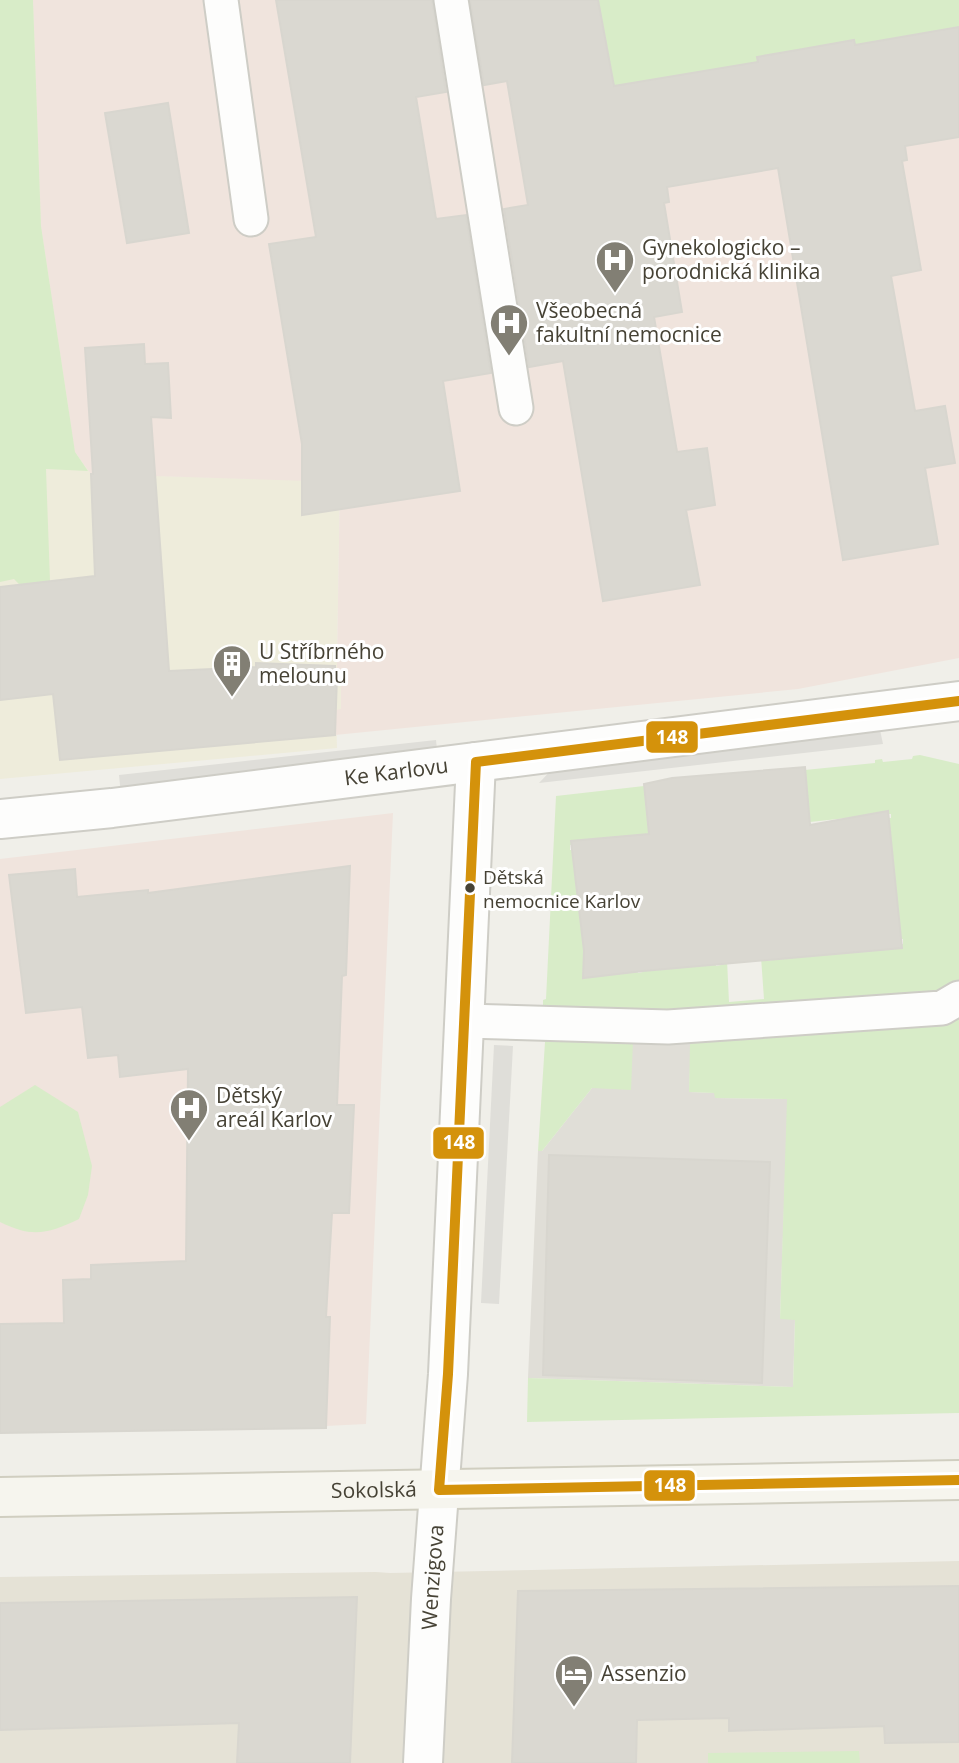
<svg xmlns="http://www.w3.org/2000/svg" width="959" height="1763" viewBox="0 0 959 1763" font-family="'Open Sans',sans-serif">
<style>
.residential{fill:#e5e2d6}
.industrial{fill:#e0ded7}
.education{fill:#eeecdb}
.medical{fill:#f0e4dd}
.green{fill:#d8ecc8}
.parking{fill:#dfded9}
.building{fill:#dad8d1;stroke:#d8d6cf;stroke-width:2}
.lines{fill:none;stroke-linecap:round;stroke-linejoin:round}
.service-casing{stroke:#cecdc6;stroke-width:37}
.minor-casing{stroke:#cecdc6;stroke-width:42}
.secondary-casing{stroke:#d0cec0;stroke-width:42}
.service{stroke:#fdfdfc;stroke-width:33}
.minor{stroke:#fdfdfc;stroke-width:38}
.secondary{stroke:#f6f5ee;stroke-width:38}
.bus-1-casing{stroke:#fff;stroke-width:16}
.bus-1{stroke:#d4920b;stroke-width:10}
.bus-dot{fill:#464235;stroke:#fff;stroke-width:2.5}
.labels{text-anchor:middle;stroke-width:6;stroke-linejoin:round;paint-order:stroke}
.bus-label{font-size:19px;fill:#464235;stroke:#fff;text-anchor:start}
.poi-label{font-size:21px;fill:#464235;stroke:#fff;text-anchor:start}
.street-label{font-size:21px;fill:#464235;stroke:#fff}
.line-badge{stroke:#fff;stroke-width:2.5}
.badge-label{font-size:19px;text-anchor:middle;font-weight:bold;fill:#fff}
</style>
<rect width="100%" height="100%" fill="#f0efe9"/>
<polygon class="residential" points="959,1561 959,1763 0,1763 0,1577 376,1572 390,1573"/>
<polygon class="industrial" points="633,1041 691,1043 689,1092 715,1093 715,1098 788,1099 780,1318 795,1319 793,1387 528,1378 538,1151 542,1151 592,1088"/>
<polygon class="education" points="0,0 33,0 91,474 340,481 337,662 337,676 341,676 341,710 336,710 337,748 0,779"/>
<g class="medical">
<polygon points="33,0 959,0 959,658 798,689 335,735 336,710 341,709 341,676 337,676 337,662 340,482 91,474 75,452 41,226"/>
<polygon points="393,813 366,1424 246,1430 246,1428 0,1433 0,859"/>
</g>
<g class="green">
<polygon points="0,0 33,0 41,226 75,452 88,471 46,469 50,581 20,585 14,579 0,582"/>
<polygon points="598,0 959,0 959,27 855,45 854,41 757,57 758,62 614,86"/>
<polygon points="920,755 959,764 959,1413 527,1422 528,1378 793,1387 795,1320 780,1319 787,1099 715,1098 714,1093 689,1092 690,1043 633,1041 631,1090 592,1088 542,1151 538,1151 545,1042 542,1041 542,1034 545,1034 546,1007 543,1006 543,1000 546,999 556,796 644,786 650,837 570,845 570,850 572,850 588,978 591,975 637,970 638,973 643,972 642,968 716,961 716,966 721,965 720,961 727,960 729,1002 764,999 761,957 768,956 768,961 772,960 772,956 845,949 846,953 851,953 851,949 901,948 901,944 903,944 903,939 901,939 889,818 891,818 891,814 888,814 887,811 883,812 883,814 810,822 805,770 875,763 875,760 882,759 883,762 912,759 913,756"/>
<path d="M 35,1085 L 78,1112 L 92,1166 L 88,1195 L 79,1219 C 48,1234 32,1238 0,1222 L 0,1107 Z"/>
<polygon points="859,1751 860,1763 708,1763 708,1753"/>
</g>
<g class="parking">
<polygon points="879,725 883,744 539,783 557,764"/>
<polygon points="436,740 438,759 121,795 119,775"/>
<polygon points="494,1045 513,1046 499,1304 481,1303"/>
</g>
<g class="building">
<polygon points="276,0 432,0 446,92 416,97 436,219 466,215 491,373 443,381 460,491 302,515 302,444 269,244 316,237"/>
<polygon points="470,0 598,0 614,86 758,62 757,57 803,49 854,40 855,45 959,27 959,137 905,146 907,160 902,161 921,270 891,276 915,411 945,406 955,463 925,468 938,544 843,560 778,168 667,187 669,202 664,203 682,312 654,317 677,452 707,448 715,505 686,510 700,585 603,601 563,361 529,367 504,209 528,205 507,81 484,85"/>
<polygon points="168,103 189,233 127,243 105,113"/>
<polygon points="144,344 145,364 168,363 171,418 151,417 169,671 256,667 256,663 335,666 335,676 337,676 335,735 60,760 53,694 0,700 0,587 95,576 91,474 93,474 85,348"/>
<polygon points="805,767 810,825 888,811 902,948 643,971 583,978 584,951 571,841 649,834 644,784 672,778"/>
<polygon points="350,866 346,975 342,976 337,1105 354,1105 349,1213 332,1213 326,1317 330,1317 326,1428 0,1433 0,1324 64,1323 63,1280 91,1279 91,1265 186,1261 188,1069 120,1077 118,1055 88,1058 82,1007 26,1013 9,875 75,869 77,897 148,890 148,893"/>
<polygon points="549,1155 770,1162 762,1383 543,1375"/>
<polygon points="959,1586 959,1742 885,1743 884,1726 729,1731 729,1718 637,1720 636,1763 512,1763 518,1591"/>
<polygon points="357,1597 350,1763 237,1763 239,1723 0,1730 0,1603"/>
</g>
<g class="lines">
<g class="service-casing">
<g id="service">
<polyline points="221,0 251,219"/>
<polyline points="451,0 516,408"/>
<polyline points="466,1021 668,1027 942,1008 959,998"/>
</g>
</g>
<g class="minor-casing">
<g id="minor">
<path id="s1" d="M 0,819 L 112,808 L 959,701"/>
<path id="s2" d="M 423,1763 L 431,1599 L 448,1374 L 476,762"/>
</g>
</g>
<g class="secondary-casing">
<g id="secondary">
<path id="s3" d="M 0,1497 L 959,1480"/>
</g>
</g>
<use href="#service" class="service"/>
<use href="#minor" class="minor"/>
<use href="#secondary" class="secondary"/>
<g class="bus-1-casing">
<polyline id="bus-1" points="959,701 476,762 448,1374 439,1490 959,1480"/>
</g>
<use href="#bus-1" class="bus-1"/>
</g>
<defs>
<g id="hospital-pin" transform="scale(2.0125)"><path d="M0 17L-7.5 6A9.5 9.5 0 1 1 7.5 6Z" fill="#827f74" stroke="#fff"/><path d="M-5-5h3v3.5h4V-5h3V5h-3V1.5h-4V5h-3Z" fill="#fff"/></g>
<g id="building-pin" transform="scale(2.0125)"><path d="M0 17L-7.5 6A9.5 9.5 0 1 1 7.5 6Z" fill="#827f74" stroke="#fff"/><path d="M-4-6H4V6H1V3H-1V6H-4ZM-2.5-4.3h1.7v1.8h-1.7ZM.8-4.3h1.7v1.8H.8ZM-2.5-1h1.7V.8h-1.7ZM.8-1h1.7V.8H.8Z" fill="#fff"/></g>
<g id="hotel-pin" transform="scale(2.0125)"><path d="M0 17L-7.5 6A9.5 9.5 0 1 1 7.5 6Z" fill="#827f74" stroke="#fff"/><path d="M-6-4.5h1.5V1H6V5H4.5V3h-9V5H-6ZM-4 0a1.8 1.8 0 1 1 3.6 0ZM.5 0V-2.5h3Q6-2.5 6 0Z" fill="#fff"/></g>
</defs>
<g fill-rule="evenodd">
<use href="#hospital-pin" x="615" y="260"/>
<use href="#hospital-pin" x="509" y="323"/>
<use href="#building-pin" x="232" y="664"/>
<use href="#hospital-pin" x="189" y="1108"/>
<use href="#hotel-pin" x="574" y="1674"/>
</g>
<circle class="bus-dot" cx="470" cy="888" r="6"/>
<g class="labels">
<g class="bus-label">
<text x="483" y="884">Dětská<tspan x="483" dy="24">nemocnice Karlov</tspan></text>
</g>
<g class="poi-label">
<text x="642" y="255">Gynekologicko –<tspan x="642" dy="24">porodnická klinika</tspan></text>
<text x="536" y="318">Všeobecná<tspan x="536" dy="24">fakultní nemocnice</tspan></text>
<text x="259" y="659">U Stříbrného<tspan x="259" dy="24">melounu</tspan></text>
<text x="216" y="1103">Dětský<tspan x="216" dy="24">areál Karlov</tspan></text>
<text x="601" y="1681">Assenzio</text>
</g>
<g class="street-label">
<text dy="7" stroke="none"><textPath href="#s1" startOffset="399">Ke Karlovu</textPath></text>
<text dy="7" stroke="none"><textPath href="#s3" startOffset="374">Sokolská</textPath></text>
<text dy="7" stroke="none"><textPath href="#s2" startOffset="186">Wenzigova</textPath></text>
</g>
</g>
<g class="line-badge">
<rect x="645" y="720" width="54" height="34" rx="7" fill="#d4920b"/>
<rect x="432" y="1126" width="53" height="34" rx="7" fill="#d4920b"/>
<rect x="643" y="1469" width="53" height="33" rx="7" fill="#d4920b"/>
</g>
<g class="badge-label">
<text x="672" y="744">148</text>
<text x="459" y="1149">148</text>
<text x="670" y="1492">148</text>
</g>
</svg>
